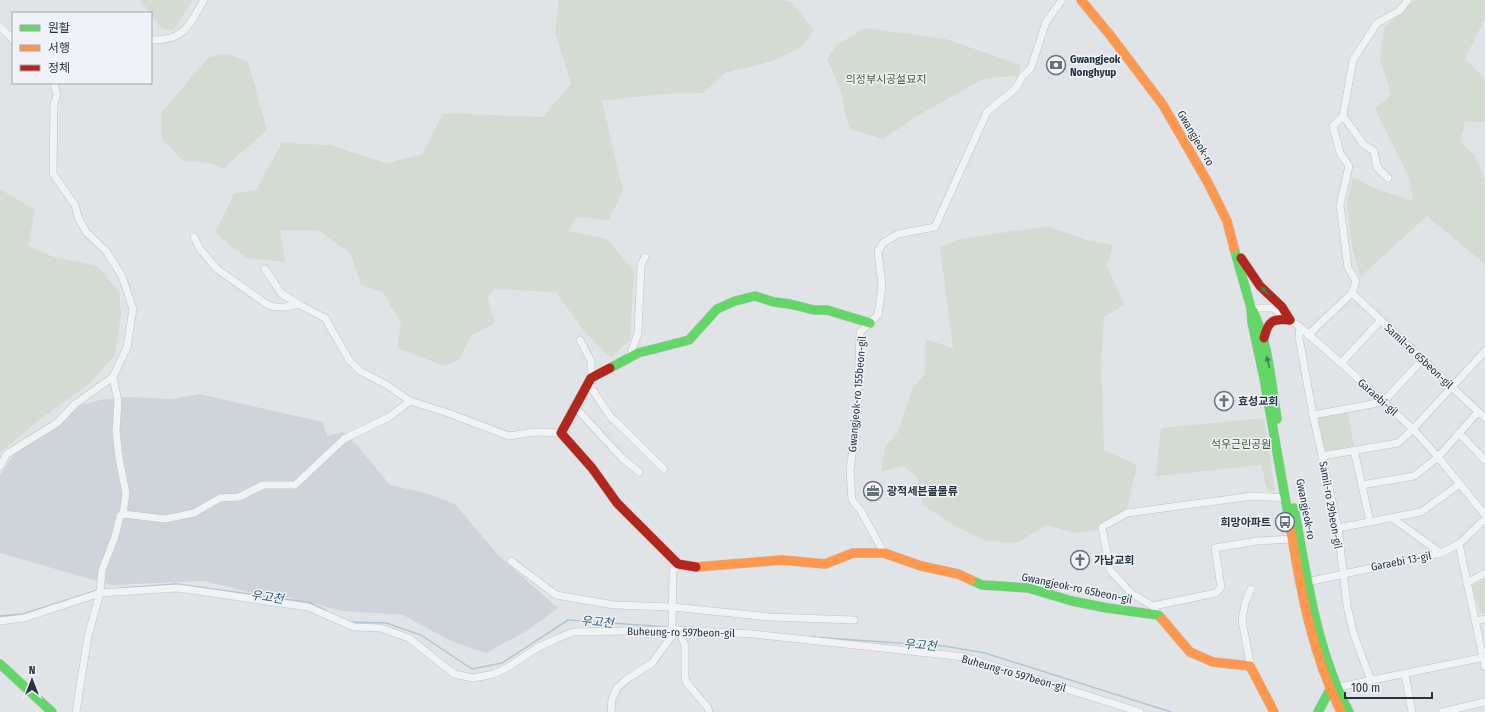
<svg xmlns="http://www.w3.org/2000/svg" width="1485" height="712" viewBox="0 0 1485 712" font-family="'Fira Sans Condensed','Noto Sans KR',sans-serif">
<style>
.built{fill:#cfd4da}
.green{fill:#d3dbd2}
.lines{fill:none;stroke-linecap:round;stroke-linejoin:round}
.stream{stroke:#aec6d3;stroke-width:1.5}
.street-casing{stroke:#bfc2c5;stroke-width:8}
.fast-casing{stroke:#bfc2c5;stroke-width:10}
.slow-casing{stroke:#bfc2c5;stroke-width:10}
.jam-casing{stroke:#bfc2c5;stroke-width:10}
.street{stroke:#f1f2f3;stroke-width:7}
.fast{stroke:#63d668;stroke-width:9}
.slow{stroke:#ff974d;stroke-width:9}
.jam{stroke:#b3261e;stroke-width:9}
.oneway{fill:#427d53}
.labels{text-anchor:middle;stroke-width:3;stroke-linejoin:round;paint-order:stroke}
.poi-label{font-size:11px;font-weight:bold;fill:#273541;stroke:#eff3f7;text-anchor:start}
.park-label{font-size:11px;fill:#435e34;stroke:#eff3f7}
.street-label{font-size:11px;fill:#273541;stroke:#eff3f7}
.water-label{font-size:12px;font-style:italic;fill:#2f5b77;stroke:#eff3f7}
</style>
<rect width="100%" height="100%" fill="#e1e4e7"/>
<polygon class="built" points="199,394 323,422 327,436 343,432 357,445 390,485 425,493 455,504 499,556 558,608 528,630 486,653 451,641 403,615 343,611 288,597 249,592 204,581 111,585 0,553 0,475 15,453 81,405 100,400 127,397 173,399"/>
<g class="green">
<polygon points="140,0 192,0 174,30 162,29 151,15 151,13 150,13"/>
<polygon points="559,0 781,0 791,2 814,30 801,47 773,61 725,73 703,93 660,94 602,101 623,191 608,221 576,216 568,231 607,239 634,271 630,340 611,358 583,330 556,292 494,289 487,296 495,323 471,336 459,360 444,366 397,348 401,323 383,292 361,285 351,254 318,230 280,230 285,262 247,258 215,233 234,194 256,190 282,143 329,145 387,163 423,154 443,113 543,117 571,84 555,32"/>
<polygon points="1415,0 1485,0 1485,18 1465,59 1485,79 1485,122 1465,122 1460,142 1475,156 1485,180 1485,268 1484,263 1427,216 1360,277 1352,246 1347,203 1353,177 1374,188 1413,201 1410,179 1375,109 1391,95 1380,59 1384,28"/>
<polygon points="864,28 946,39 1021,65 1018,76 985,78 917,116 883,139 850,129 845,115 841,91 827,59 837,45"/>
<polygon points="228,54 248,62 267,130 223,169 211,163 182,160 162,139 161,113 209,57"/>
<polygon points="0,189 35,210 28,246 54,257 97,266 119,292 121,313 115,355 90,383 39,420 0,453"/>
<polygon points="1048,226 1086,240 1113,245 1107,265 1124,305 1104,317 1101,362 1104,450 1137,465 1127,508 1099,530 1075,533 1046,525 1017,543 986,541 953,525 923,505 917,477 903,466 881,472 886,445 897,434 912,389 925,374 925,339 953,348 940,247 959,239"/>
<polygon points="1348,411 1354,447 1326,451 1323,444 1318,417"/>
<polygon points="1264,418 1275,491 1268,492 1261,465 1156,476 1161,428"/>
<polygon points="1485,578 1485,613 1482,614 1477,604 1472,586"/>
</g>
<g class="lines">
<g class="stream">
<polyline points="122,588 176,584 308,602 327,611"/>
<polyline points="0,616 23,614 98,590"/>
<polyline points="350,622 386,623 421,635 472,669 502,663 568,620 669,627"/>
<polyline points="810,637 944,646 985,653 1171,712"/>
</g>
<g class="street-casing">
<g id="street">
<polyline points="0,26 13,40"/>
<path d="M 151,40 C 185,41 189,25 204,0"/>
<polyline points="1343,116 1364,145 1374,151 1377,167 1388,178"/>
<path d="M 194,237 L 200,249 L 217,269 L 268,305 C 279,309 287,307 298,304 L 325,318 L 349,360 L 360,371 L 387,385 L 410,401 L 448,413 L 509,436 L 534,432 L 561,433"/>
<polyline points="265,269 281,293 298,304"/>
<polyline points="1352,293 1356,281 1348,268 1340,205 1349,166 1340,153 1333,126 1343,116 1353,60 1377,23 1399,11 1408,0"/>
<polyline points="1352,293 1485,418"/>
<polyline points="1251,308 1273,308 1300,327 1341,363 1413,429 1438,457 1485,515"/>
<polyline points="1300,327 1299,338 1313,415 1338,528 1347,606 1354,635 1371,681"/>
<polyline points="1308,335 1352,293"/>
<polyline points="580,340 591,361 591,378"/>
<polyline points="629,358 638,333 641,265 645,257"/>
<polyline points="1341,363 1381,320"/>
<polyline points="113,377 118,401 116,431 119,458 126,493 123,514"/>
<polyline points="588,383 610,416 664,469"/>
<polyline points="575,407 622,458 639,472"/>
<polyline points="1313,415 1383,402 1423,359"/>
<polyline points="1459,433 1485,460"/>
<polyline points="1354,450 1370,522"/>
<polyline points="1322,456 1398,443 1413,429 1485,351"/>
<polyline points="0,466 7,454 57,423 75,404 113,377 127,347 133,309 122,276 106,251 86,232 78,217 75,205 53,174 54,104 57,95 54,83"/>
<polyline points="1362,485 1414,476 1438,457 1478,412"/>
<polyline points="123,514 165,519 194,513 220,498 239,497 263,485 295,485 344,439 389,417 410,401"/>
<polyline points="1392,518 1441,553"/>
<polyline points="1338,528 1421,512 1460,484"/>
<polyline points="1459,544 1485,667"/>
<polyline points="884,553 861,511 852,500 850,470 857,418 860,332 878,315 882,286 878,251 883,243 898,234 935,227 987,112 1016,88 1022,77 1031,68 1046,22 1062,0"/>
<polyline points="511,561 556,595 614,605 672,607 770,617 854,620"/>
<polyline points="1307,582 1441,553 1459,544 1485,519"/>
<polyline points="1467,583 1485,573"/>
<polyline points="1251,589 1245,603 1242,621 1251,668"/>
<polyline points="1153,606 1216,593 1221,587 1215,548 1257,541 1292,539"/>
<polyline points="1158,615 1153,606 1131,593 1110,570 1102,527 1127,513 1253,496 1286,498"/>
<polyline points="0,621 24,618 100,593 178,588 308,607 354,627 380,628 409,638 454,674 473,678 494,674 510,666 537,648 556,639 573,632 676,630 753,634 965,657 1140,712"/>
<polyline points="1475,621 1485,619"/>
<polyline points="676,630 682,637 685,646 685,678 687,683 708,708 709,712"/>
<polyline points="1405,674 1412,712"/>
<polyline points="1334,688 1485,657"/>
<polyline points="76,712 88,636 100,593 102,570 115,537 120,516 123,514"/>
<polyline points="611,712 612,699 617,688 627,679 652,663 672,636 673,571 678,564"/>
<polyline points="1442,712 1485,702"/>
</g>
</g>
<g class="fast-casing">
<g id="fast">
<polyline points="1234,248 1251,308 1252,322 1264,378 1291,531"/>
<path d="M 1253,311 C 1269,345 1271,382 1277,419"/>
<polyline points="610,368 638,353 689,340 717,309 735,301 755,296 774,302 790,304 814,310 827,310 870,323"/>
<path d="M 1294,508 C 1307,576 1316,650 1349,712"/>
<polyline points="971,580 982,585 1028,588 1072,601 1107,608 1158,615 1162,619"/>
<polyline points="0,664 52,712"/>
<polyline points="1318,712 1331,688"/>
</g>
</g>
<g class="slow-casing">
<g id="slow">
<polyline points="1081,0 1110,35 1163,105 1207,181 1227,221 1234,248"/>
<path d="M 1291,531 C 1301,593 1313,656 1341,712"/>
<polyline points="696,567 782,560 825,564 853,553 884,553 921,566 958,574 971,580"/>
<polyline points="1162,619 1190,652 1213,662 1250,666 1274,712"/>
</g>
</g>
<g class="jam-casing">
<g id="jam">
<polyline points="1241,258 1260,286 1282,307 1290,320"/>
<path d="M 1264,338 C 1268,321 1273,318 1290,320"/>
<polyline points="610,368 591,378 561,433 592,468 617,503 678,564 696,567"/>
</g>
</g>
<use href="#street" class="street"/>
<use href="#fast" class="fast"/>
<use href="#slow" class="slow"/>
<use href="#jam" class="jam"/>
</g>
<defs><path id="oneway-solid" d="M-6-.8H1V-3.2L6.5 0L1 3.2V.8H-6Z"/></defs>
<g class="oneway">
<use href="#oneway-solid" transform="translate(1265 291) rotate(-137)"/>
<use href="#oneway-solid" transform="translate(1268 362) rotate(-103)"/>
</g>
<defs>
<g id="bank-ring" transform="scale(1)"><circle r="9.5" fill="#eff3f7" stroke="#68727b" stroke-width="1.5"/><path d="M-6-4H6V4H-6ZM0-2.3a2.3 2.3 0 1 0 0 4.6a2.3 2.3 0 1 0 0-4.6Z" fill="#68727b"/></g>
<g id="church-ring" transform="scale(1)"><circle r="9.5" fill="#eff3f7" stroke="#68727b" stroke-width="1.5"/><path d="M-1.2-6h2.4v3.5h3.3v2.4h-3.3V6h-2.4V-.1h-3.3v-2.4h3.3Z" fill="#68727b"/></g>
<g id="office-ring" transform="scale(1)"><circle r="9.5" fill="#eff3f7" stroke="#68727b" stroke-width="1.5"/><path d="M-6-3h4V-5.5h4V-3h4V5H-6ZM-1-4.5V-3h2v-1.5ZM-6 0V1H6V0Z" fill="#68727b"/></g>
<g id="bus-ring" transform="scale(1)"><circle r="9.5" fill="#eff3f7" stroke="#68727b" stroke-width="1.5"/><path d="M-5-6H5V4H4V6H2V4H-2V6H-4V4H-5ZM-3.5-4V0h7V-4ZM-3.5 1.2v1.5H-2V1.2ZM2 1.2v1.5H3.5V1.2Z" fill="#68727b"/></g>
</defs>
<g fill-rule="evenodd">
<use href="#bank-ring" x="1056" y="65"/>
<use href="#church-ring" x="1224" y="401"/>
<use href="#office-ring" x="873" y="491"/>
<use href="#bus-ring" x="1285" y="522"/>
<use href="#church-ring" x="1080" y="560"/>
</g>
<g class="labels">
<g class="poi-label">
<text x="1070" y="63">Gwangjeok<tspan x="1070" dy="13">Nonghyup</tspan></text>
<text x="1238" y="405">효성교회</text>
<text x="887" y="495">광적세븐콜물류</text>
<text x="1271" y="526" text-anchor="end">희망아파트</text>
<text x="1094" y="564">가납교회</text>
</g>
<g class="park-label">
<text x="886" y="83">의정부시공설묘지</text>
<text x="1241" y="448">석우근린공원</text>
</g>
<g class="street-label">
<text transform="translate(1196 138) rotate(60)" y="4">Gwangjeok-ro</text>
<text transform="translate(1419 356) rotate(43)" y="4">Samil-ro 65beon-gil</text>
<text transform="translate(857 394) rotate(-85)" y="4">Gwangjeok-ro 155beon-gil</text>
<text transform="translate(1378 397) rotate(42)" y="4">Garaebi-gil</text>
<text transform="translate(1331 505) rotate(80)" y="4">Samil-ro 29beon-gil</text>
<text transform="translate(1306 509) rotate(79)" y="4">Gwangjeok-ro</text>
<text transform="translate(1401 561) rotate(-11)" y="4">Garaebi 13-gil</text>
<text transform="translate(1077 588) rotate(12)" y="4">Gwangjeok-ro 65beon-gil</text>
<text transform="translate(681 632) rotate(1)" y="4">Buheung-ro 597beon-gil</text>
<text transform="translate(1014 673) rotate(16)" y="4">Buheung-ro 597beon-gil</text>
</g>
<g class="water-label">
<text transform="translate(267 597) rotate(8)" y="4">우고천</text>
<text transform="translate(597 622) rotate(4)" y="4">우고천</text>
<text transform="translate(920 645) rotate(4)" y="4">우고천</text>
</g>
</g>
<rect x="12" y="12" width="140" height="72" fill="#eff3f7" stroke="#9fa7ae"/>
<rect x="20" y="25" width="20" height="6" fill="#63d668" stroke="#9fa7ae"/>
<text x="48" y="32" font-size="12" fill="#273541">원활</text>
<rect x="20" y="45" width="20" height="6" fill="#ff974d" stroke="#9fa7ae"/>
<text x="48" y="52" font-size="12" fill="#273541">서행</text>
<rect x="20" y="65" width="20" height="6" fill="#b3261e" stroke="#9fa7ae"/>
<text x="48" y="72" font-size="12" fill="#273541">정체</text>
<g transform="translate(32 680)" stroke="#eff3f7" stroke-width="3" paint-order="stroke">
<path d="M0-3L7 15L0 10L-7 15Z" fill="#273541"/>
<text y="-6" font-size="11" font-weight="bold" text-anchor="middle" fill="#273541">N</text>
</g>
<path d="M1345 692v6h87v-6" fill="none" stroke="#273541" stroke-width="2"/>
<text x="1351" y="692" font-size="12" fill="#273541" stroke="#eff3f7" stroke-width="3" paint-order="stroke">100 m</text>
</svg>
